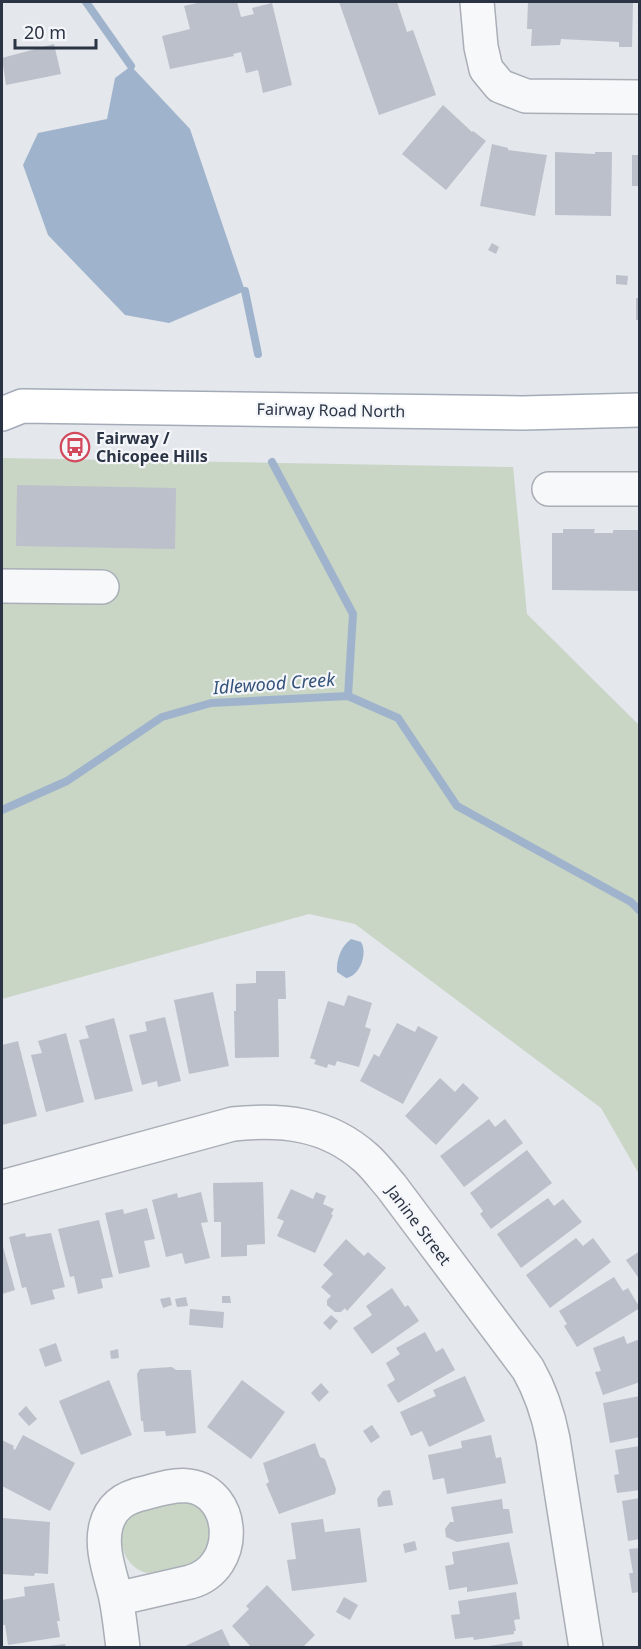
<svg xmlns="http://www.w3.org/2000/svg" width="641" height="1649" viewBox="0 0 641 1649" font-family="'Noto Sans',sans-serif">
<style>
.green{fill:#c9d6c5}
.water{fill:#9fb4cc}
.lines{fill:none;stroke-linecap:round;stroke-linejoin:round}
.stream{stroke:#9fb4cc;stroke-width:8}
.building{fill:#bbc0ca}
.minor-casing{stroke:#a9aeb7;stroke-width:36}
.major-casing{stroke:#a3abb8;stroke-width:36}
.minor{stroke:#f7f8fa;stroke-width:33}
.major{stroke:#fff;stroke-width:33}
.labels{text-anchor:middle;stroke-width:4.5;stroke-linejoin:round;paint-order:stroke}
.street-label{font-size:16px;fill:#2b3445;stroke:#f4f6f9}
.poi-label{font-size:16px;font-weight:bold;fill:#2b3445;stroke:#f4f6f9;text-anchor:start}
.water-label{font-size:18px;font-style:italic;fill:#34527a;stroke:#f4f6f9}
</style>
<rect width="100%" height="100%" fill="#e4e7ec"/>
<g class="green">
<polygon points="2,458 513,467 527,614 639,725 639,1174 601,1108 355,924 309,914 2,999"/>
<path d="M 180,1499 C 186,1501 193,1502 198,1505 C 214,1516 216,1544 201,1558 C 188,1570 158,1578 141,1571 C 119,1561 112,1523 136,1510 C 146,1504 168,1502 180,1499 Z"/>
</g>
<g class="water">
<polygon points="131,66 190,129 245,291 169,323 125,315 48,235 23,165 38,133 107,119 115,78"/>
<path d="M 351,939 L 361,942 C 368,953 360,976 346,978 L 337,972 C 336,960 341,946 351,939 Z"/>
</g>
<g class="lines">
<g class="stream">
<polyline points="86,2 131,66"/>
<polyline points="245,291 258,354"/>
<polyline points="272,462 353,614 348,696"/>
<polyline points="2,810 67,781 162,717 211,703 348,696 398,718 457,806 631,902 640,911"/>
</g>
</g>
<g class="building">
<polygon points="202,2 237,2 241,17 254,14 252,8 272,3 292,85 263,93 258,70 246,73 241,52 233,54 234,56 170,69 162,36 190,29 184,6"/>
<polygon points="339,2 397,2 407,32 413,30 436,95 379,115"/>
<polygon points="528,2 633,2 632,47 619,47 619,42 561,39 560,45 531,46 532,29 527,29"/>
<polygon points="54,44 61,74 6,85 2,58"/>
<polygon points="443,105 472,132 473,131 486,141 446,190 402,154"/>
<polygon points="492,144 508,148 508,150 547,155 535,216 480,206"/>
<polygon points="555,152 595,154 595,152 612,152 611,216 555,215"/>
<rect x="632" y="155" width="8" height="31"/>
<polygon points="492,243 499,247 496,254 488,250"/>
<polygon points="616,275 628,276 627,285 616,284"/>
<rect x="636" y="298" width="4" height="22"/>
<polygon points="17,485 176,488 175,549 16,546"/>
<polygon points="563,529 595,529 594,533 613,533 613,530 640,530 640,591 552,590 552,533 563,533"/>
<polygon points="256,971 285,971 286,999 278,999 279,1057 235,1058 234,1011 236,1011 236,984 256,983"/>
<polygon points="213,992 229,1066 189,1074 174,1000"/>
<polygon points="348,995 372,1003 365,1027 371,1029 359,1067 337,1061 335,1066 328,1064 327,1068 314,1064 316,1060 310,1058 328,1001 344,1006"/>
<polygon points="165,1017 181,1081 158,1087 157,1081 142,1085 129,1035 147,1031 145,1022"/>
<polygon points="114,1018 133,1091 95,1100 79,1040 89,1038 85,1026"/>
<polygon points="397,1023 415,1032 418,1026 438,1037 403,1104 360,1081 374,1054 379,1057"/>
<polygon points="66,1033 84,1102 46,1112 31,1055 42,1053 38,1041"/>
<polygon points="18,1041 37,1116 2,1125 2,1045"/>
<polygon points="440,1078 455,1092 463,1083 479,1098 436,1145 405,1116"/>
<polygon points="489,1119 495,1127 505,1119 523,1143 464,1187 440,1156"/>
<polygon points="527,1150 552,1183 491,1229 480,1214 483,1211 470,1193"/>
<polygon points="263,1182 265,1244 247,1245 247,1256 221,1257 221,1222 214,1222 213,1183"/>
<polygon points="291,1189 313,1199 316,1192 326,1196 323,1204 334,1209 331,1214 333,1215 315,1253 277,1236 284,1221 277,1218"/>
<polygon points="201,1192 208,1222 201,1223 210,1258 185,1264 182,1253 166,1257 152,1200 177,1193 178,1198"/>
<polygon points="548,1198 554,1206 563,1199 582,1222 521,1268 497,1234"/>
<polygon points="147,1208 155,1239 144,1241 150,1267 119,1274 105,1213 123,1209 124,1214"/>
<polygon points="99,1220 113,1277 101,1279 103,1288 78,1294 74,1276 70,1277 58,1229"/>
<polygon points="25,1233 26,1237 51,1233 65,1287 52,1290 55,1299 31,1305 26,1287 22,1288 9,1237"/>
<polygon points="576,1238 583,1246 593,1238 611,1262 550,1308 526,1275"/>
<polygon points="346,1239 364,1256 368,1252 386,1268 347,1311 345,1308 341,1312 335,1312 327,1305 327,1300 331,1296 321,1287 333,1274 323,1265"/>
<polygon points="2,1243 15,1290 2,1294"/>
<polygon points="640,1251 640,1280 626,1260"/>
<polygon points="614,1277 623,1291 628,1288 640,1308 577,1347 564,1326 567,1324 559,1311"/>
<polygon points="392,1288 405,1307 408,1305 419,1321 372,1354 353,1328 372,1315 366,1306"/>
<polygon points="222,1296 230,1296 231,1303 222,1303"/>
<polygon points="170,1297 172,1305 163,1308 160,1299"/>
<polygon points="186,1297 188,1306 177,1307 175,1299"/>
<polygon points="190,1309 224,1312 223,1328 189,1325"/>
<polygon points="331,1315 338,1321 330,1330 323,1323"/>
<polygon points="425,1332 436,1352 443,1348 455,1370 398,1403 387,1385 395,1380 386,1363 400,1354 396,1348"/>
<polygon points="624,1336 627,1344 640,1339 640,1382 603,1395 595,1372 601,1371 593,1348"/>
<polygon points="56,1343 62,1361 45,1367 39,1349"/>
<polygon points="118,1349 119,1358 111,1359 110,1351"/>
<polygon points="172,1367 176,1370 191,1370 196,1433 166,1436 165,1431 144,1432 143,1421 141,1421 137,1374 140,1369"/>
<polygon points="465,1376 485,1421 429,1447 422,1431 411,1436 400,1412 436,1396 433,1390"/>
<polygon points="109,1380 132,1435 81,1455 59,1401"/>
<polygon points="242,1380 285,1412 251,1459 207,1427"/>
<polygon points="321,1383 329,1392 319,1402 311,1393"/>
<polygon points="640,1396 640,1437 610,1443 603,1403"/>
<polygon points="26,1406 37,1419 29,1426 18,1414"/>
<polygon points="372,1425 380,1437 371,1443 363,1431"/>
<polygon points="23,1435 75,1463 50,1511 2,1486 2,1440 14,1446 13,1448 15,1450"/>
<polygon points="491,1435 496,1458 501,1457 506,1483 447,1494 444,1478 433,1480 428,1455 462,1448 461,1441"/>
<polygon points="315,1443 320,1457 325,1459 336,1489 335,1494 279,1514 266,1484 269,1482 263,1463"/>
<polygon points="640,1446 640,1490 617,1493 614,1475 619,1474 615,1450"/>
<polygon points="390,1490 393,1505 378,1507 377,1499 383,1491"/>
<polygon points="640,1498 640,1539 628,1541 622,1501"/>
<polygon points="502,1499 503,1509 509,1509 513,1533 457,1542 446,1537 445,1529 450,1522 454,1522 451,1507"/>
<polygon points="2,1518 50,1522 48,1574 35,1573 34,1576 2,1574"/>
<polygon points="323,1519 325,1532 360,1528 367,1582 292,1591 287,1560 296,1559 291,1523"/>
<polygon points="415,1541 417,1550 405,1553 403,1544"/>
<polygon points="509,1542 518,1584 467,1592 467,1587 449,1590 445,1566 454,1564 452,1552"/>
<polygon points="640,1548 640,1592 632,1593 629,1573 633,1573 629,1549"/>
<polygon points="54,1583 60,1621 57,1621 60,1637 8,1645 5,1625 2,1625 2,1600 25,1596 24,1587"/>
<polygon points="267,1585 315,1635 302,1648 252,1648 232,1626 249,1609 246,1606"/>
<polygon points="516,1592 520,1619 514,1620 516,1631 514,1631 514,1634 474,1640 473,1637 455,1639 451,1615 460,1614 458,1601"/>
<polygon points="344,1597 358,1605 350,1620 336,1612"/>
<polygon points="222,1629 231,1648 181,1648"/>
<polygon points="522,1641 523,1648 489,1648 489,1646"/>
<polygon points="65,1644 66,1648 50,1648 49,1646"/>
</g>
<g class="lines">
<g class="minor-casing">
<g id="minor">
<polyline points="477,2 481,47 486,69 500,86 526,96 640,97"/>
<polyline points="549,489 640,489"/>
<polyline points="2,586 102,587"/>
<path d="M 2,1187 L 233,1124 C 282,1119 327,1123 366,1158 C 375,1166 383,1177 391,1186 L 528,1369 C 541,1392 548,1413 553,1439 L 586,1648"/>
<path d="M 116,1599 L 190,1582 C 241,1568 236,1492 189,1486 C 175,1484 159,1489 145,1493 C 125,1497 111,1506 106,1526 C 100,1549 111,1575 116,1598 C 119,1614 121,1631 123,1648"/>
</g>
</g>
<g class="major-casing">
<polyline id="major" points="2,414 22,406 523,413 640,410"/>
</g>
<use href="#minor" class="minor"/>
<use href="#major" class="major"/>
</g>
<defs>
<g id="bus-ring" transform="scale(1.5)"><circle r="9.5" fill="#f4f6f9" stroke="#d1495b" stroke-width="1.5"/><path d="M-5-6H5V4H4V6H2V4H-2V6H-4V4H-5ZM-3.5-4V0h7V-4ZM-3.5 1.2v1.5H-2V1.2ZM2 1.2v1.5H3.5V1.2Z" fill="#d1495b"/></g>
</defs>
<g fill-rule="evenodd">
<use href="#bus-ring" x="75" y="447"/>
</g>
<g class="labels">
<g class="street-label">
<text transform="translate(331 410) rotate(1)" y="6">Fairway Road North</text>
<text transform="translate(419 1225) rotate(53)" y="6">Janine Street</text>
</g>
<g class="poi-label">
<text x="96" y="444">Fairway /<tspan x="96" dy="18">Chicopee Hills</tspan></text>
</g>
<g class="water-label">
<text transform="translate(274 684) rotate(-4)" y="6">Idlewood Creek</text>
</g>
</g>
<rect width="641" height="1649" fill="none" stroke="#2b3445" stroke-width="6"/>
<path d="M15 39v9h81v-9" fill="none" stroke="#2b3445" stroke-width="3"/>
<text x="24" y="39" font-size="18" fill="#2b3445" stroke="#f4f6f9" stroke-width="4.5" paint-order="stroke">20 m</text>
</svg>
